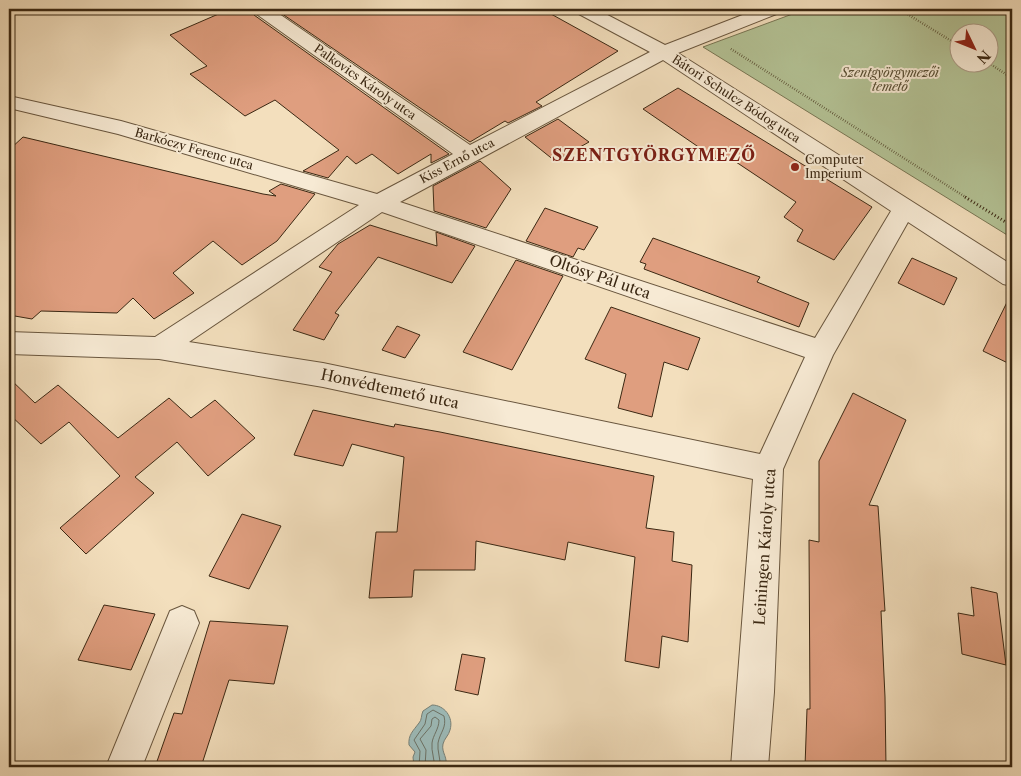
<svg xmlns="http://www.w3.org/2000/svg" width="1021" height="776" viewBox="0 0 1021 776" font-family="'Libre Caslon Text',serif">
<style>
.green{fill:#b4c396;stroke:#787654;fill-rule:evenodd}
.water{fill:#9dbbb9;stroke:#768077}
.lines{fill:none;stroke-linecap:round;stroke-linejoin:round}
.shore{stroke:#6c7266;stroke-width:1}
.building{fill:#df9e7f;stroke:#3b2813}
.minor-casing{stroke:#69563e;stroke-width:2}
.path-far1{stroke:#3b2813;stroke-width:2.5;stroke-dasharray:0.5 2;stroke-linecap:butt}
.path{stroke:#3b2813;stroke-width:3;stroke-dasharray:1 2.5;stroke-linecap:butt}
.minor{fill:#f7ead4;fill-rule:evenodd}
.poi-dot{fill:#8f2418;stroke:#f7ead4;stroke-width:2}
.labels{text-anchor:middle;stroke-width:4;stroke-linejoin:round;paint-order:stroke}
.far-park-label{font-size:12px;font-style:italic;fill:#594f34;stroke:#f7ead4}
.far-street-label{font-size:12px;fill:#3b2813;stroke:#f7ead4}
.far-poi-label{font-size:12px;fill:#3b2813;stroke:#f7ead4;text-anchor:start}
.street-label{font-size:15px;fill:#3b2813;stroke:#f7ead4}
.far-district-label{font-size:16px;font-weight:bold;letter-spacing:1px;fill:#7a1f14;stroke:#f7ead4}
</style>
<rect width="100%" height="100%" fill="#f3dfbd"/>
<filter id="stains"><feTurbulence type="fractalNoise" baseFrequency=".004" numOctaves="4"/><feColorMatrix values="0 0 0 0 .2 0 0 0 0 .09 0 0 0 0 .02 0 0 0 .5 -.17"/></filter>
<radialGradient id="worn" r=".72"><stop offset=".6" stop-color="#630" stop-opacity="0"/><stop offset="1" stop-color="#630" stop-opacity=".3"/></radialGradient>
<path class="green" d="M 806,9 L 1012,9 L 1012,238 L 703,47 ZM 958,32 L 988,32 L 988,62 L 958,62 Z"/>
<path class="water" d="M 432,705 C 444,705 454,717 450,730 C 449,735 444,739 443,744 C 441,753 449,758 445,767 L 414,767 L 413,757 L 415,752 L 409,745 C 408,735 413,731 419,723 C 422,720 421,715 423,711 Z"/>
<g class="lines">
<g class="shore">
<path d="M 419,767 L 420,751 L 414,740 L 425,724 L 427,714 L 433,710 L 444,716 C 447,728 440,732 438,743 C 437,751 441,759 440,767"/>
<path d="M 425,767 L 426,750 L 420,739 L 431,726 L 432,719 L 435,717 L 439,720 C 439,729 433,735 432,743 C 431,752 435,758 434,767"/>
</g>
</g>
<g class="building">
<polygon points="230,9 250,9 254,15 449,154 431,163 431,154 398,174 372,154 356,164 347,156 328,178 303,171 339,150 275,100 245,116 190,74 207,66 170,35"/>
<polygon points="275,9 542,9 618,51 536,102 542,106 508,123 505,121 470,142"/>
<polygon points="678,88 872,207 834,260 797,241 803,230 784,217 796,202 724,154 716,159 643,109"/>
<polygon points="558,119 589,142 555,161 525,137"/>
<polygon points="23,137 263,194 276,196 269,191 281,184 315,194 277,241 242,265 213,241 173,273 194,293 154,319 133,298 117,313 41,311 32,319 9,315 9,150"/>
<polygon points="480,161 511,189 486,228 434,211 433,186"/>
<polygon points="545,208 598,227 584,250 578,248 573,257 526,241"/>
<polygon points="370,225 437,246 436,232 475,246 452,283 378,257 335,313 339,315 324,340 293,330 332,272 319,267 338,244"/>
<polygon points="653,238 760,277 757,282 809,303 799,327 644,269 646,264 640,262"/>
<polygon points="912,258 957,278 944,305 898,283"/>
<polygon points="516,260 563,276 512,370 463,352"/>
<polygon points="1012,292 1012,365 983,351"/>
<polygon points="611,307 700,338 688,370 664,362 652,417 618,408 626,374 585,359"/>
<polygon points="397,326 420,335 405,358 382,350"/>
<polygon points="9,378 35,403 58,385 118,438 169,398 191,418 215,400 255,438 208,476 177,442 135,477 154,493 86,554 60,528 120,476 69,422 41,444 9,414"/>
<polygon points="853,393 906,420 869,505 878,506 885,611 881,611 885,697 886,767 805,767 807,709 810,709 809,540 819,542 819,461"/>
<polygon points="313,410 394,427 395,424 440,432 654,476 646,528 674,532 672,561 692,565 688,642 662,636 659,668 625,661 635,557 568,542 565,560 476,541 475,570 414,570 412,597 369,598 376,532 397,532 404,457 352,444 343,466 294,455"/>
<polygon points="242,514 281,526 249,589 209,576"/>
<polygon points="971,587 997,593 1006,665 962,654 958,613 974,616"/>
<polygon points="104,605 155,614 131,670 78,660"/>
<polygon points="210,621 288,626 274,684 229,680 201,767 155,767 174,713 182,714"/>
<polygon points="462,654 485,658 478,695 455,690"/>
</g>
<g class="lines">
<g class="minor-casing">
<g id="minor">
<path d="M 252,9 L 272,9 L 470,145 L 650,52 L 577,13 L 574,9 L 596,9 L 665,45 L 758,9 L 782,9 L 779,13 L 678,53 L 1012,265 L 1012,286 L 1003,284 L 908,222 L 833,355 L 783,469 L 774,692 L 768,767 L 731,767 L 753,479 L 323,387 L 159,359 L 9,354 L 9,332 L 155,337 L 359,205 L 118,134 L 9,108 L 9,96 L 121,121 L 377,194 L 453,154 L 255,13 ZM 663,60 L 891,211 L 815,338 L 400,202 ZM 382,212 L 805,357 L 760,454 L 323,363 L 189,342 Z"/>
<polygon points="182,606 194,611 199,623 142,767 106,767 170,611"/>
</g>
</g>
<g class="path-far1">
<polyline points="899,9 958,45"/>
<polyline points="998,9 1012,17"/>
<polyline points="731,49 967,198"/>
<polyline points="987,62 1012,78"/>
</g>
<polyline class="path" points="965,197 1012,226"/>
<use href="#minor" class="minor"/>
</g>
<circle class="poi-dot" cx="795" cy="167" r="5"/>
<g class="labels">
<g class="far-park-label">
<text x="890" y="77">Szentgyörgymezői<tspan x="890" dy="14">temető</tspan></text>
</g>
<g class="far-street-label">
<text transform="translate(365 82) rotate(35)" y="4">Palkovics Károly utca</text>
<text transform="translate(736 99) rotate(33)" y="4">Bátori Schulcz Bódog utca</text>
<text transform="translate(194 149) rotate(16)" y="4">Barkóczy Ferenc utca</text>
<text transform="translate(457 161) rotate(-28)" y="4">Kiss Ernő utca</text>
</g>
<g class="far-poi-label">
<text x="805" y="164">Computer<tspan x="805" dy="14">Imperium</tspan></text>
</g>
<g class="street-label">
<text transform="translate(600 277) rotate(19)" y="5">Oltósy Pál utca</text>
<text transform="translate(390 389) rotate(12)" y="5">Honvédtemető utca</text>
<text transform="translate(765 547) rotate(-86)" y="5">Leiningen Károly utca</text>
</g>
<g class="far-district-label">
<text x="654" y="161">SZENTGYÖRGYMEZŐ</text>
</g>
</g>
<rect width="1021" height="776" fill="none" stroke="#f3dfbd" stroke-width="30"/>
<rect x="10" y="10" width="1001" height="756" fill="none" stroke="#3b2813" stroke-width="2.5"/>
<rect x="15" y="15" width="991" height="746" fill="none" stroke="#3b2813"/>
<g transform="translate(974 48) rotate(133)"><circle r="24" fill="#f7ead4" stroke="#ac9c87"/>
<path d="M0-4L9 19L0 12L-9 19Z" fill="#8f2418"/>
<text y="-8" font-size="14" font-weight="bold" text-anchor="middle" fill="#3b2813">N</text>
</g>
<rect width="100%" height="100%" filter="url(#stains)"/>
<rect width="100%" height="100%" fill="url(#worn)"/>
</svg>
